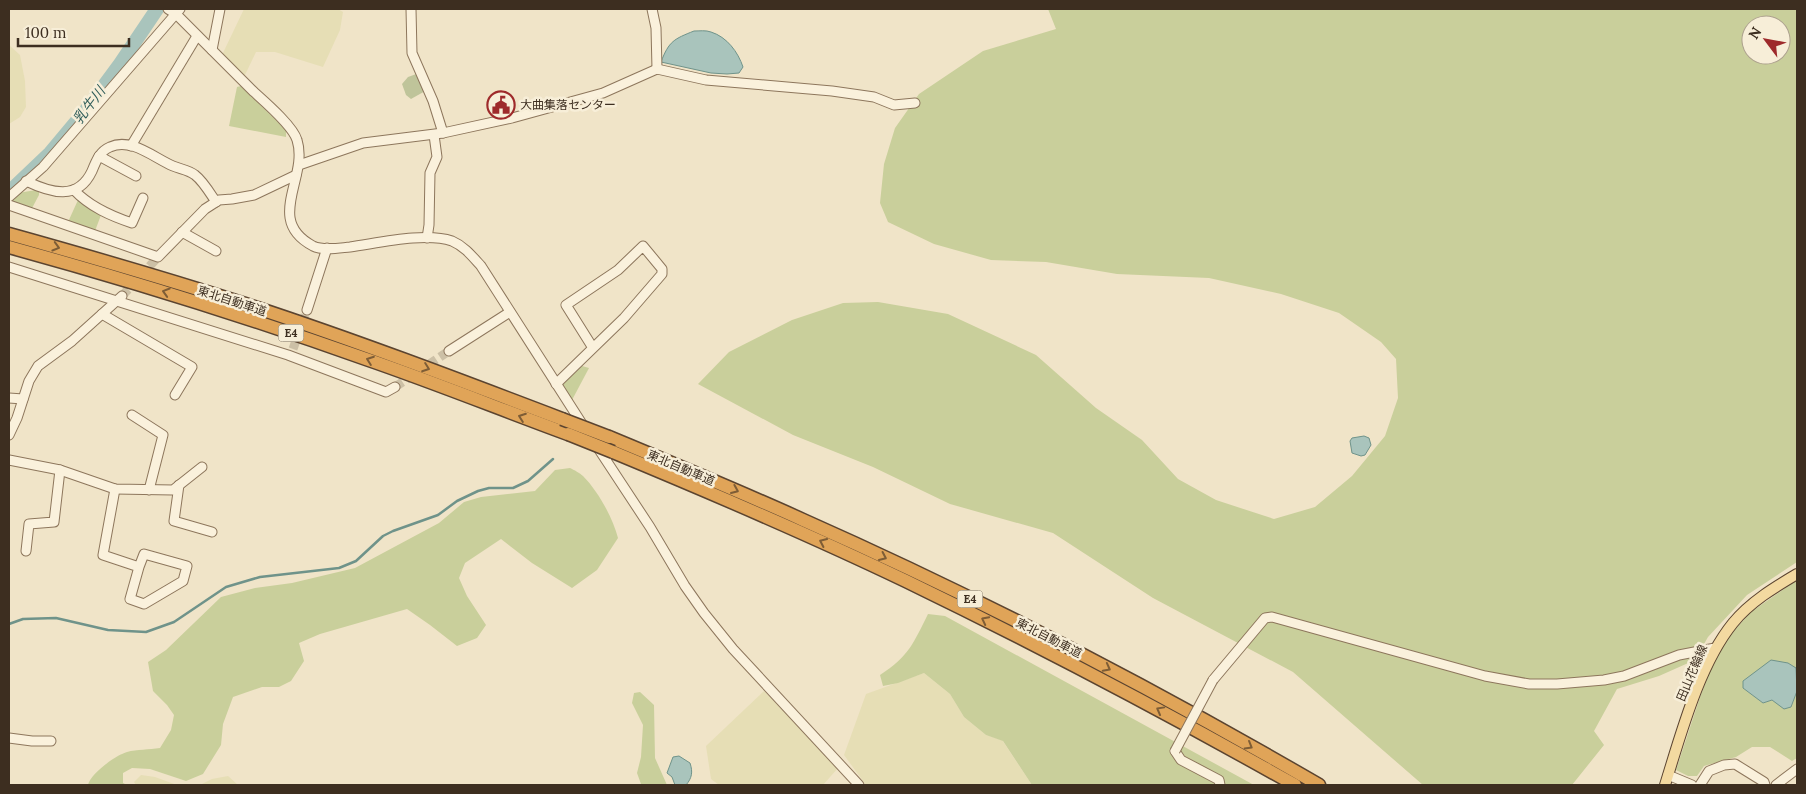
<svg xmlns="http://www.w3.org/2000/svg" width="1806" height="794" viewBox="0 0 1806 794" font-family="Lora,'Noto Sans JP',serif">
<style>
.farmland{fill:#e6deb5}
.green{fill:#c9cf9b;fill-rule:evenodd}
.cemetery{fill:#bfc49a}
.water{fill:#a9c4bc;stroke:#6f938a}
.lines{fill:none;stroke-linecap:round;stroke-linejoin:round}
.stream{stroke:#6f938a;stroke-width:2.5}
.river{stroke:#a9c4bc;stroke-width:14}
.minor-tunnel{stroke:#ccc0a6;stroke-width:9;stroke-dasharray:9 4.5;stroke-linecap:butt}
.minor-casing{stroke:#8d765c;stroke-width:11}
.major-casing{stroke:#5b4430;stroke-width:12}
.highway-casing{stroke:#5b4430;stroke-width:15}
.minor{stroke:#faf1dc;stroke-width:9}
.major{stroke:#f3d9a0;stroke-width:10}
.highway{stroke:#e0a458;stroke-width:12}
.minor-bridge-casing{stroke:#8d765c;stroke-width:11;stroke-linecap:butt}
.highway-bridge-casing{stroke:#5b4430;stroke-width:15;stroke-linecap:butt}
.minor-bridge{stroke:#faf1dc;stroke-width:9}
.highway-bridge{stroke:#e0a458;stroke-width:12}
.oneway{stroke:#7e5d36}
.labels{text-anchor:middle;stroke-width:5;stroke-linejoin:round;paint-order:stroke}
.shield{fill:#f7eed8;stroke:#756857;stroke-width:1}
.shield-label{font-size:11px;font-weight:bold;fill:#3d2e20}
.poi-label{font-size:12px;fill:#3d2e20;stroke:#f7eed8;text-anchor:start}
.street-label{font-size:12px;fill:#3d2e20;stroke:#f7eed8}
.water-label{font-size:14px;font-style:italic;fill:#2f5d5a;stroke:#f7eed8}
</style>
<rect width="100%" height="100%" fill="#f0e4c8"/>
<g class="farmland">
<polygon points="244,9 338,9 343,12 340,30 323,67 275,52 256,52 244,77 222,55"/>
<polygon points="9,45 20,55 25,81 26,107 20,117 9,124"/>
<polygon points="924,673 950,694 964,717 986,735 1002,740 1032,785 866,785 844,755 866,694"/>
<polygon points="764,691 838,768 823,785 719,785 711,779 706,746"/>
<polygon points="141,775 155,777 177,785 136,785 134,782"/>
<polygon points="228,776 238,785 200,785 212,779"/>
</g>
<g class="green">
<path d="M 1048,9 L 1797,9 L 1797,562 L 1747,595 L 1708,637 L 1695,660 L 1659,676 L 1617,689 L 1594,731 L 1604,745 L 1572,785 L 1423,785 L 1293,672 L 1153,598 L 1053,533 L 950,504 L 873,467 L 793,435 L 698,384 L 729,352 L 792,320 L 843,303 L 878,302 L 948,314 L 1036,355 L 1096,408 L 1142,440 L 1178,479 L 1216,500 L 1274,519 L 1315,507 L 1352,476 L 1385,436 L 1398,398 L 1396,359 L 1381,342 L 1339,313 L 1281,294 L 1209,278 L 1117,274 L 1046,262 L 991,260 L 934,244 L 888,222 L 880,203 L 884,164 L 895,128 L 919,94 L 983,51 L 1056,29 ZM 1751,25 L 1781,25 L 1781,55 L 1751,55 Z"/>
<polygon points="241,86 286,130 286,137 229,126 237,87"/>
<polygon points="36,190 39,191 39,195 31,210 11,203 18,193"/>
<polygon points="78,200 101,215 95,231 68,222"/>
<polygon points="582,366 589,368 572,400 562,385"/>
<path d="M 570,468 C 574,470 580,473 583,476 C 598,491 613,518 618,538 L 597,570 L 572,588 L 532,563 L 501,539 L 465,563 L 459,578 L 467,596 L 486,625 L 477,638 L 457,646 L 430,625 L 407,609 L 320,634 L 299,643 L 304,661 L 291,681 L 279,687 L 262,687 L 233,697 L 223,724 L 221,745 L 203,774 L 186,781 L 150,769 L 132,768 L 123,773 L 123,783 L 127,785 L 88,785 C 90,774 116,755 127,752 C 137,749 149,750 160,748 L 171,730 L 174,715 L 167,705 L 153,691 L 148,662 L 166,650 L 221,597 L 255,588 L 292,583 L 355,568 L 439,523 L 464,502 L 481,497 L 535,491 L 555,470 Z"/>
<polygon points="1797,580 1797,671 1796,668 1743,688 1763,703 1771,700 1791,707 1797,691 1797,758 1792,761 1770,747 1752,747 1736,757 1704,766 1697,776 1688,776 1676,770 1700,697 1715,658 1731,634 1751,612"/>
<path d="M 928,614 L 945,616 L 1254,785 L 1032,785 L 1003,741 L 986,735 L 964,717 L 950,694 L 924,673 L 898,683 L 883,686 L 880,675 C 909,656 913,644 928,614 Z"/>
<polygon points="640,692 654,705 655,758 667,785 641,784 637,773 641,757 643,725 632,703 634,693"/>
</g>
<polygon class="cemetery" points="419,73 427,90 411,99 406,95 402,84 408,77"/>
<g class="water">
<path d="M 694,31 C 699,31 706,30 711,32 C 727,37 738,52 743,67 L 739,73 L 727,74 L 711,73 L 661,62 C 669,41 674,39 694,31 Z"/>
<polygon points="1364,436 1369,438 1371,445 1365,455 1361,456 1352,453 1350,441 1352,438"/>
<polygon points="1771,660 1788,663 1796,668 1797,691 1791,707 1784,709 1772,700 1763,703 1743,688 1743,681"/>
<path d="M 679,756 L 690,763 C 693,772 692,778 686,785 L 675,785 L 672,777 L 667,773 L 673,757 Z"/>
</g>
<g class="lines">
<polyline class="stream" points="9,624 23,619 56,618 108,630 146,632 174,622 226,587 260,577 339,568 356,561 383,536 393,531 438,515 457,501 478,491 489,488 513,488 528,481 553,459"/>
<polyline class="river" points="9,192 50,153 86,110 120,64 157,9"/>
<g class="minor-tunnel">
<polyline points="122,296 158,257"/>
<polyline points="293,349 307,310"/>
<polyline points="395,387 449,351"/>
</g>
<g class="minor-casing">
<g id="minor">
<path d="M 168,9 L 176,14 C 202,40 228,66 254,92 C 265,102 293,126 297,140 C 309,178 264,220 313,246 C 323,251 339,248 350,247 C 379,243 425,232 452,241 C 464,246 472,256 481,266 L 584,427"/>
<polyline points="411,9 412,53 433,101 443,133"/>
<polyline points="652,9 656,28 657,69"/>
<polyline points="212,50 220,9"/>
<polyline points="131,146 197,36"/>
<polyline points="99,156 136,176"/>
<polyline points="299,165 363,143 443,133 512,118 603,93 657,69 706,80 832,91 874,97 894,105 915,103"/>
<path d="M 26,181 C 51,193 78,201 92,171 C 96,161 100,151 110,147 C 131,137 154,158 173,166 C 180,169 189,170 195,175 C 203,181 210,193 216,202"/>
<path d="M 74,190 C 90,207 111,216 132,223 L 143,198"/>
<polyline points="9,197 43,167 180,9"/>
<polyline points="9,205 158,257 205,209 219,200 232,199 254,195 296,175"/>
<polyline points="182,232 216,251"/>
<polyline points="427,238 429,225 430,173 437,157 434,135"/>
<polyline points="9,267 288,355 386,392 395,387"/>
<polyline points="307,310 327,248"/>
<polyline points="102,314 192,367 175,395"/>
<polyline points="449,351 510,312"/>
<polyline points="556,384 624,318 662,274 662,269 643,246 618,270 566,305 593,348"/>
<polyline points="9,398 23,399"/>
<polyline points="132,415 163,435 149,490"/>
<polyline points="9,435 17,418 29,381 38,366 72,341 122,296"/>
<polyline points="596,445 650,527 685,586 704,613 733,649 859,785"/>
<polyline points="9,460 60,470 115,489 173,490 202,467"/>
<polyline points="179,485 174,521 212,532"/>
<polyline points="115,489 103,555 139,567 144,554 187,566 183,581 144,604 130,599 139,567"/>
<polyline points="26,551 29,524 54,522 60,470"/>
<polyline points="1213,680 1265,618 1272,617 1485,676 1529,684 1557,684 1604,680 1624,676 1679,655 1715,648"/>
<polyline points="9,738 32,741 51,741"/>
<polyline points="1175,751 1181,760 1219,780 1220,785"/>
<polyline points="1668,775 1692,785"/>
<polyline points="1700,785 1709,771 1724,765 1735,764 1764,782 1765,785"/>
<polyline points="1776,785 1797,769"/>
</g>
</g>
<g class="major-casing">
<path id="major" d="M 1665,785 C 1681,734 1699,665 1733,623 C 1750,602 1775,587 1797,574"/>
</g>
<g class="highway-casing">
<g id="highway">
<path d="M 9,234 C 88,256 167,279 245,304 C 352,339 457,379 562,419"/>
<path d="M 9,247 C 129,280 248,317 366,359 C 433,382 500,409 568,434"/>
<path d="M 609,437 C 674,464 739,491 803,520 C 979,598 1152,688 1319,785"/>
<path d="M 613,452 C 712,493 810,535 906,581 C 1038,645 1167,713 1295,785"/>
</g>
</g>
<use href="#minor" class="minor"/>
<use href="#major" class="major"/>
<use href="#highway" class="highway"/>
<g class="minor-bridge-casing">
<polyline id="minor-bridge" points="1175,751 1213,680"/>
</g>
<g class="highway-bridge-casing">
<g id="highway-bridge">
<polyline points="562,419 609,437"/>
<polyline points="568,434 613,452"/>
</g>
</g>
<use href="#minor-bridge" class="minor-bridge"/>
<use href="#highway-bridge" class="highway-bridge"/>
</g>
<defs><path id="oneway-chevron" d="M-2-3.5L2.5 0L-2 3.5" fill="none" stroke-width="1.6" stroke-linecap="round" stroke-linejoin="round" transform="scale(1.25)"/></defs>
<g class="oneway">
<use href="#oneway-chevron" transform="translate(56 247) rotate(16)"/>
<use href="#oneway-chevron" transform="translate(166 292) rotate(-163)"/>
<use href="#oneway-chevron" transform="translate(370 360) rotate(-160)"/>
<use href="#oneway-chevron" transform="translate(426 368) rotate(20)"/>
<use href="#oneway-chevron" transform="translate(522 417) rotate(-160)"/>
<use href="#oneway-chevron" transform="translate(735 490) rotate(23)"/>
<use href="#oneway-chevron" transform="translate(823 542) rotate(-155)"/>
<use href="#oneway-chevron" transform="translate(883 557) rotate(25)"/>
<use href="#oneway-chevron" transform="translate(985 620) rotate(-153)"/>
<use href="#oneway-chevron" transform="translate(1107 668) rotate(28)"/>
<use href="#oneway-chevron" transform="translate(1160 710) rotate(-151)"/>
<use href="#oneway-chevron" transform="translate(1249 746) rotate(30)"/>
</g>
<defs>
<g id="civic-ring" transform="scale(1.4375)"><circle r="9.5" fill="#f7eed8" stroke="#9e2a2b" stroke-width="1.5"/><path d="M-.6-6.5H3V-4.5H.6V-3L4-1V1h2V6H-6V1h2V-1L-.6-3ZM-1.2 2.5V6h2.4V2.5Z" fill="#9e2a2b"/></g>
</defs>
<g fill-rule="evenodd">
<use href="#civic-ring" x="501" y="105"/>
</g>
<g class="labels">
<g class="shield">
<rect x="278.5" y="324.5" width="25" height="17" rx="4"/>
<rect x="957.5" y="590.5" width="25" height="17" rx="4"/>
</g>
<g class="shield-label">
<text x="291" y="337">E4</text>
<text x="970" y="603">E4</text>
</g>
<g class="poi-label">
<text x="520" y="109">大曲集落センター</text>
</g>
<g class="street-label">
<text transform="translate(232 301) rotate(18)" y="4">東北自動車道</text>
<text transform="translate(681 468) rotate(23)" y="4">東北自動車道</text>
<text transform="translate(1049 638) rotate(27)" y="4">東北自動車道</text>
<text transform="translate(1692 673) rotate(-67)" y="4">田山花輪線</text>
</g>
<g class="water-label">
<text transform="translate(89 105) rotate(-53)" y="5">乳牛川</text>
</g>
</g>
<rect width="1806" height="794" fill="none" stroke="#3d2e20" stroke-width="20"/>
<g transform="translate(1766 40) rotate(302)"><circle r="24" fill="#f7eed8" stroke="#ada18e"/>
<path d="M0-4L9 19L0 12L-9 19Z" fill="#9e2a2b"/>
<text y="-8" font-size="14" font-weight="bold" text-anchor="middle" fill="#3d2e20">N</text>
</g>
<path d="M18 38v8h111v-8" fill="none" stroke="#3d2e20" stroke-width="2.5"/>
<text x="25" y="38" font-size="15" fill="#3d2e20" stroke="#f7eed8" stroke-width="4" paint-order="stroke">100 m</text>
</svg>
